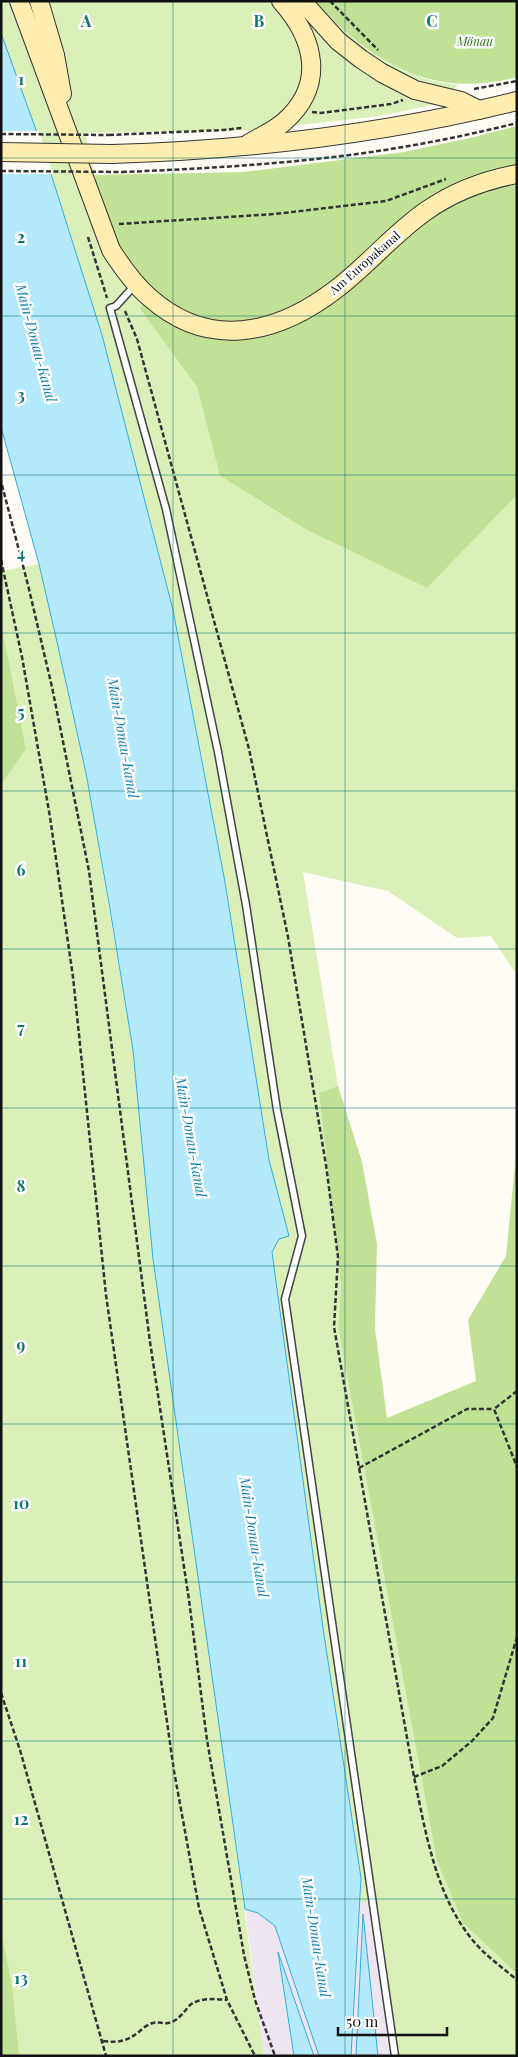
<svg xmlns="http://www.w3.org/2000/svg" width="518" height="2057" viewBox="0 0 518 2057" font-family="'Playfair Display',serif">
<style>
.industrial{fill:#ede5f0}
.green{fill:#dbefb9}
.forest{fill:#c1e197}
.water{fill:#b4e9fc;stroke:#33abdb}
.pier{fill:#fffcf5}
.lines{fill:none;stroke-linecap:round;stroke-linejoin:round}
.service-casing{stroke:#444;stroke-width:9}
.secondary-casing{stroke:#333;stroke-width:20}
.path{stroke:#333;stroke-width:2.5;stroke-dasharray:5 2.5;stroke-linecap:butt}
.service{stroke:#fff;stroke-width:6}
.secondary{stroke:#ffedb0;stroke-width:18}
.secondary-bridge-casing{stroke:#333;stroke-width:20;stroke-linecap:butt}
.path-bridge{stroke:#333;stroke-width:2.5;stroke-dasharray:5 2.5;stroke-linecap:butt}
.secondary-bridge{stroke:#ffedb0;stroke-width:18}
.grid{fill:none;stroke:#0f766e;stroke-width:1;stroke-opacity:0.55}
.labels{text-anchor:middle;stroke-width:5;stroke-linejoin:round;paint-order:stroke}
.park-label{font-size:12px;font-style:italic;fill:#357119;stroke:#fff}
.street-label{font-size:12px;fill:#111;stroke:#fff}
.water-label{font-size:14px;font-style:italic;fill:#0b7cb1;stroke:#fff}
.grid-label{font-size:16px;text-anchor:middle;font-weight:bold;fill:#0f766e;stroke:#fff;stroke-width:5;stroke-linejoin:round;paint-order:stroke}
</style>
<rect width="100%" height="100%" fill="#fffcf5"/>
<g class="industrial">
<polygon points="360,1902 377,1902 399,2056 351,2056"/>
<polygon points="245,1909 258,1913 275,1926 319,2056 264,2056"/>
</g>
<g class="green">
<path d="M 1,1 L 314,1 C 346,35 381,66 427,79 C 437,82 448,83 458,85 L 437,104 L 380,116 L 254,130 L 85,133 L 95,175 L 103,229 L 111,251 L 142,304 L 140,309 L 197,387 L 220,476 L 307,530 L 427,588 L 517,495 L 517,975 L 491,936 L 457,938 L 388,891 L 303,872 L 338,1086 L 319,1093 L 341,1287 L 338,1327 L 437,1862 L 463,1923 L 517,1974 L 517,2056 L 399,2056 L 377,1902 L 360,1902 L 361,1878 L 323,1628 L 272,1252 L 279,1239 L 289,1236 L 269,1160 L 225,882 L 173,610 L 102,335 L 44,152 L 1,33 Z"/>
<polygon points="39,564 86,773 133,1050 153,1259 217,1708 264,2056 18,2056 1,1943 1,785 26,749 1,622 1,571"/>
</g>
<g class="forest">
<path d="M 314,1 L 517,1 L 517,77 C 431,100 371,62 314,1 Z"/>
<polygon points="517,126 517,495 427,588 307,530 220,476 197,387 140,309 142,304 111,251 103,229 95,175 243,172 404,152 470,138"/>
<polygon points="1,622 26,749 1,785"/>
<polygon points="338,1086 362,1162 377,1244 375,1329 387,1418 476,1381 468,1320 506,1256 517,1145 517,1974 463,1923 437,1862 338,1327 341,1287 319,1093"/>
<polygon points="1,1930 12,1985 19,2056 1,2056"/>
</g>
<g class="water">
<polygon points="1,33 44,152 102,335 173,610 225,882 269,1160 289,1236 279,1239 272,1252 323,1628 361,1878 351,2056 319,2056 275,1926 258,1913 245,1909 153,1259 133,1050 110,909 86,773 57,642 39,564 1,427"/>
<polygon points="363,1914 378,2056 356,2056"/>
<polygon points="278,1952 314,2056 294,2056"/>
</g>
<polygon class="pier" points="1,131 39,131 53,174 1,174"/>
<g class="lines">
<g class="service-casing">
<polyline id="service" points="135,285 116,306 110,308 166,509 218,752 246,905 277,1110 302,1236 285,1299 395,2056"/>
</g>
<g class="secondary-casing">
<g id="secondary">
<path d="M 19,1 L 111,250 C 122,267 134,284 149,297 C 208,350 276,335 335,290 C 367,266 393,234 426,211 C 453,192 485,180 517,174"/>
<polyline points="39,1 55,55 62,94"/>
<polyline points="302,1 338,41 361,59 382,73 415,90 461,101 479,110"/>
<path d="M 248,144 C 259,137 274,131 284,122 C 326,85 315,39 281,1"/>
<path d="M 112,154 C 249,150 383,134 517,101"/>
</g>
</g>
<g class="path">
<polyline points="330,1 378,50"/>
<polyline points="474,89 517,81"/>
<polyline points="312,112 321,113 391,104 403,100"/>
<polyline points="109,135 223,130 242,128"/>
<path d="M 122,172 C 222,168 322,162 420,144 C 453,138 485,131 517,123"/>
<polyline points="119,224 275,214 386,201 446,179"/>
<polyline points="88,237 107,298"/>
<path d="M 125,311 L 137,339 L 249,749 L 288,937 L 326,1165 L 338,1257 L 334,1327 L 414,1777 C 426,1833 435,1893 471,1938 C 484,1955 501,1966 517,1980"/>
<polyline points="2,485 28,585 52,687 89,871 150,1342 189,1600 207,1740 244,1955 255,2000 275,2056"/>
<polyline points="1,560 22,657 50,817 73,977 106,1295 174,1771 199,1908 227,2000 255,2056"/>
<polyline points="517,1391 494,1409 517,1467"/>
<polyline points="359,1468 467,1409 494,1409"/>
<polyline points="1,1693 20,1750 106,2056"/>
<polyline points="414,1777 442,1766 472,1741 493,1718 517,1637"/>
<path d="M 103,2041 C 119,2043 128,2041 140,2031 C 143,2028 148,2024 153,2023 C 159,2021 165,2025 172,2022 C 179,2019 184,2012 189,2006 C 198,1997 216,1999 227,2000"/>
</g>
<use href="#service" class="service"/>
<use href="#secondary" class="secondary"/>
<g class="secondary-bridge-casing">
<polyline id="secondary-bridge" points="1,152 112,154"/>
</g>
<g class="path-bridge">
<polyline points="1,134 109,135"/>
<polyline points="1,171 122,172"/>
</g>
<use href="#secondary-bridge" class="secondary-bridge"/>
</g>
<path class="grid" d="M 173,1 L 173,2056M 345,1 L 345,2056M 1,158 L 517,158M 1,316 L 517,316M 1,475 L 517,475M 1,633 L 517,633M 1,791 L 517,791M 1,949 L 517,949M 1,1108 L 517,1108M 1,1266 L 517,1266M 1,1424 L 517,1424M 1,1582 L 517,1582M 1,1741 L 517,1741M 1,1899 L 517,1899"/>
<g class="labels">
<g class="park-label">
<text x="475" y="46">Mönau</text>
</g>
<g class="street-label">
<text transform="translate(365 263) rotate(-41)" y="4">Am Europakanal</text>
</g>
<g class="water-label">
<text transform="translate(36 343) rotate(75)" y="5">Main-Donau-Kanal</text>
<text transform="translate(123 738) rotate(80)" y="5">Main-Donau-Kanal</text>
<text transform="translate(191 1137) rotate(80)" y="5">Main-Donau-Kanal</text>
<text transform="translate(254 1537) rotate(81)" y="5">Main-Donau-Kanal</text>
<text transform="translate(316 1937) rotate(81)" y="5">Main-Donau-Kanal</text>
</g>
</g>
<g class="grid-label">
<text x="86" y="27">A</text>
<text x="259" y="27">B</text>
<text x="432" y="27">C</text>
<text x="21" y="85">1</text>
<text x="21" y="243">2</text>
<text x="21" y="401">3</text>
<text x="21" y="559">4</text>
<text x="21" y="718">5</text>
<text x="21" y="876">6</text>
<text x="21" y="1034">7</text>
<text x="21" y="1192">8</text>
<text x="21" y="1351">9</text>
<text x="21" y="1509">10</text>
<text x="21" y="1667">11</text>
<text x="21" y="1825">12</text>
<text x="21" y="1984">13</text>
</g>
<rect width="518" height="2057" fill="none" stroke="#111111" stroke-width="5"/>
<path d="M338 2027v8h109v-8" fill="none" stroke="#111111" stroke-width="2.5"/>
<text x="346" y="2027" font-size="15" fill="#111111" stroke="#ffffff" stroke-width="4" paint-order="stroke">50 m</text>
</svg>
